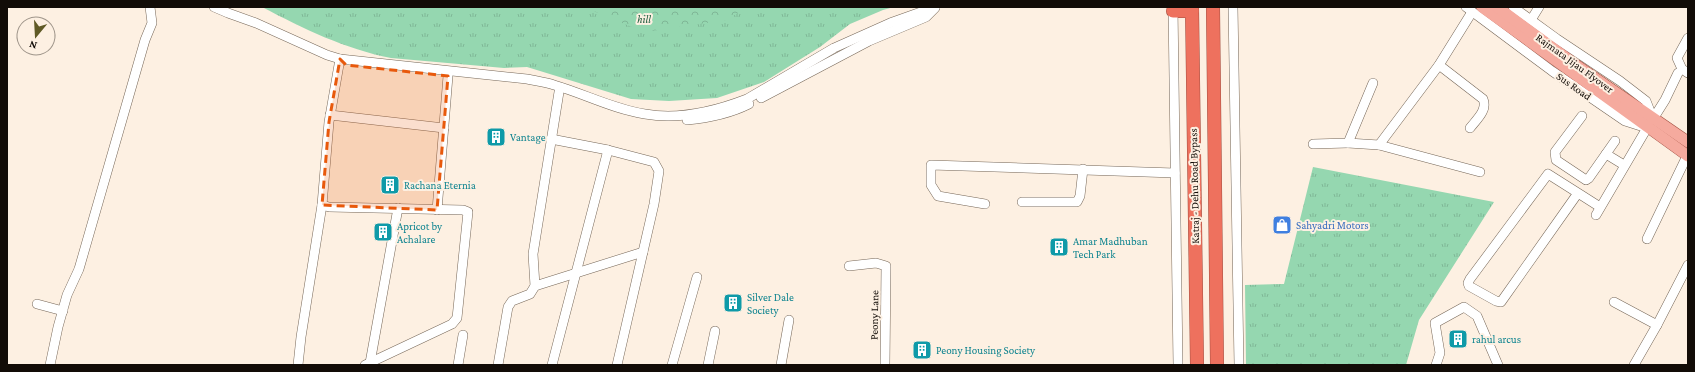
<svg xmlns="http://www.w3.org/2000/svg" width="1695" height="372" viewBox="0 0 1695 372" font-family="'Crimson Pro',serif">
<style>
.grass{fill:url(#grass-tufts)}
.park{fill:url(#park-crowns)}
.lines{fill:none;stroke-linecap:round;stroke-linejoin:round}
.minor-casing{stroke:#766758;stroke-width:10}
.major-casing{stroke:#a14e40;stroke-width:12}
.highway-casing{stroke:#a14e40;stroke-width:14}
.minor{stroke:#fff;stroke-width:9}
.major{stroke:#f5aa9e;stroke-width:11}
.highway{stroke:#ee715e;stroke-width:13}
.marked{fill:#e8590c;fill-opacity:0.2;stroke:#e8590c;stroke-width:3;stroke-dasharray:8 5;stroke-linejoin:round}
.labels{text-anchor:middle;stroke-width:4;stroke-linejoin:round;paint-order:stroke}
.park-label{font-size:11px;font-style:italic;fill:#115334;stroke:#fdf0e2}
.street-label{font-size:11px;fill:#120c07;stroke:#fdf0e2}
.culture-label{font-size:11px;fill:#0d838f;stroke:#fdf0e2;text-anchor:start}
.shop-label{font-size:11px;fill:#366cbe;stroke:#fdf0e2;text-anchor:start}
</style>
<defs>
<pattern id="grass-tufts" width="24" height="20" patternUnits="userSpaceOnUse"><rect width="24" height="20" fill="#95d7b0"/><path d="M3 7l-1-3M5 7V3M7 7l1-3M15 17l-1-3M17 17v-4M19 17l1-3" fill="none" stroke="#7fb796"/></pattern>
<pattern id="park-crowns" width="20" height="18" patternUnits="userSpaceOnUse"><rect width="20" height="18" fill="#95d7b0"/><path d="M2 6a3 3 0 1 1 6 0M12 15a3 3 0 1 1 6 0" fill="none" stroke="#7fb796"/></pattern>
</defs>
<rect width="100%" height="100%" fill="#fdf0e2"/>
<g class="grass">
<path d="M 262,7 L 894,7 L 883,10 L 850,24 L 820,47 L 764,82 L 717,98 L 669,101 L 631,99 L 527,67 L 504,68 L 391,58 C 345,49 304,29 262,7 Z"/>
<polygon points="1313,167 1494,202 1419,320 1406,365 1246,365 1245,285 1284,284"/>
</g>
<polygon class="park" points="584,7 747,7 727,20 644,32"/>
<g class="lines">
<g class="minor-casing">
<g id="minor">
<path d="M 214,7 L 228,13 L 256,23 L 327,55 L 340,59 L 527,79 C 536,81 545,82 554,85 C 585,94 613,109 645,114 C 678,120 716,111 747,99 L 834,48 L 890,23 L 935,7"/>
<polyline points="1173,7 1178,365"/>
<polyline points="1233,7 1239,365"/>
<polyline points="1466,7 1552,71 1625,121 1647,128 1596,215"/>
<polyline points="1513,7 1557,39 1620,81 1646,101 1653,119"/>
<polyline points="1531,20 1539,7"/>
<polyline points="1688,38 1677,58 1682,69 1688,73"/>
<path d="M 1439,65 L 1483,99 C 1488,110 1476,120 1470,128"/>
<polyline points="761,98 869,41 926,17 935,8"/>
<polyline points="330,115 444,128"/>
<polyline points="1582,116 1555,152 1556,160 1586,180 1589,178 1615,141"/>
<polyline points="1653,119 1665,100 1678,73"/>
<path d="M 687,120 C 709,118 729,114 749,104"/>
<polyline points="551,139 608,150 654,162 659,171 654,204 617,365"/>
<polyline points="1348,143 1379,145 1439,65 1472,12"/>
<polyline points="1313,144 1348,143 1373,83"/>
<polyline points="1379,145 1480,172"/>
<polyline points="1606,154 1624,165"/>
<polyline points="1578,193 1548,174 1470,279 1468,283 1469,286 1496,301 1501,302 1578,193 1600,207"/>
<polyline points="1022,202 1077,202 1080,196 1083,169"/>
<polyline points="985,204 938,196 931,185 931,165 1175,173"/>
<polyline points="322,205 329,207 463,210 468,212 457,318 452,324 365,365"/>
<polyline points="437,210 448,76"/>
<polyline points="1647,239 1687,156"/>
<polyline points="849,266 876,263 886,266 885,365"/>
<polyline points="535,286 643,252"/>
<polyline points="1614,302 1657,325"/>
<polyline points="37,304 63,311"/>
<polyline points="370,363 398,208"/>
<polyline points="50,365 58,327 67,295 79,269 145,40 152,23 150,7"/>
<polyline points="298,365 301,337 322,205 329,122 340,59"/>
<polyline points="458,365 463,335"/>
<polyline points="498,365 508,307 512,301 530,294 535,286 533,254 559,92"/>
<polyline points="552,365 608,150"/>
<polyline points="672,365 697,277"/>
<polyline points="708,365 715,331"/>
<polyline points="781,365 789,320"/>
<polyline points="1436,365 1440,353 1435,323 1464,307 1477,316 1498,365"/>
<polyline points="1634,365 1657,325 1688,265"/>
</g>
</g>
<g class="major-casing">
<g id="major">
<polyline points="1482,7 1688,156"/>
<polyline points="1497,7 1576,65 1688,142"/>
</g>
</g>
<g class="highway-casing">
<g id="highway">
<polyline points="1192,7 1197,365"/>
<polyline points="1213,7 1217,365"/>
<polyline points="1173,11 1192,11"/>
</g>
</g>
<use href="#minor" class="minor"/>
<use href="#major" class="major"/>
<use href="#highway" class="highway"/>
</g>
<path class="marked" d="M 340,59 L 346,65 L 448,76 L 437,210 L 322,205 L 329,122 Z"/>
<defs>
<g id="building-square" transform="scale(1)"><rect x="-9" y="-9" width="18" height="18" rx="4" fill="#0f9aa8" stroke="#fdf0e2"/><path d="M-4-6H4V6H1V3H-1V6H-4ZM-2.5-4.3h1.7v1.8h-1.7ZM.8-4.3h1.7v1.8H.8ZM-2.5-1h1.7V.8h-1.7ZM.8-1h1.7V.8H.8Z" fill="#fff"/></g>
<g id="shop-square" transform="scale(1)"><rect x="-9" y="-9" width="18" height="18" rx="4" fill="#3f7fe0" stroke="#fdf0e2"/><path d="M-5-2.5h2.3a2.7 3.5 0 0 1 5.4 0H5L5.5 6h-11ZM-1.5-2.5h3a1.5 2.3 0 0 0-3 0Z" fill="#fff"/></g>
</defs>
<g fill-rule="evenodd">
<use href="#building-square" x="496" y="137"/>
<use href="#building-square" x="390" y="185"/>
<use href="#shop-square" x="1282" y="225"/>
<use href="#building-square" x="383" y="232"/>
<use href="#building-square" x="1059" y="247"/>
<use href="#building-square" x="733" y="303"/>
<use href="#building-square" x="1458" y="339"/>
<use href="#building-square" x="922" y="350"/>
</g>
<g class="labels">
<g class="park-label">
<text x="644" y="23">hill</text>
</g>
<g class="street-label">
<text transform="translate(1575 63) rotate(36)" y="4">Rajmata Jijau Flyover</text>
<text transform="translate(1574 86) rotate(35)" y="4">Sus Road</text>
<text transform="translate(1194 186) rotate(-91)" y="4">Katraj - Dehu Road Bypass</text>
<text transform="translate(874 315) rotate(-89)" y="4">Peony Lane</text>
</g>
<g class="culture-label">
<text x="510" y="141">Vantage</text>
<text x="404" y="189">Rachana Eternia</text>
<text x="397" y="230">Apricot by<tspan x="397" dy="13">Achalare</tspan></text>
<text x="1073" y="245">Amar Madhuban<tspan x="1073" dy="13">Tech Park</tspan></text>
<text x="747" y="301">Silver Dale<tspan x="747" dy="13">Society</tspan></text>
<text x="1472" y="343">rahul arcus</text>
<text x="936" y="354">Peony Housing Society</text>
</g>
<g class="shop-label">
<text x="1296" y="229">Sahyadri Motors</text>
</g>
</g>
<rect width="1695" height="372" fill="none" stroke="#120c07" stroke-width="16"/>
<g transform="translate(36 36) rotate(198)"><circle r="19" fill="#fdf0e2" stroke="#9f958a"/>
<path d="M0-3L7 15L0 10L-7 15Z" fill="#605a26"/>
<text y="-6" font-size="11" font-weight="bold" text-anchor="middle" fill="#120c07">N</text>
</g>
</svg>
